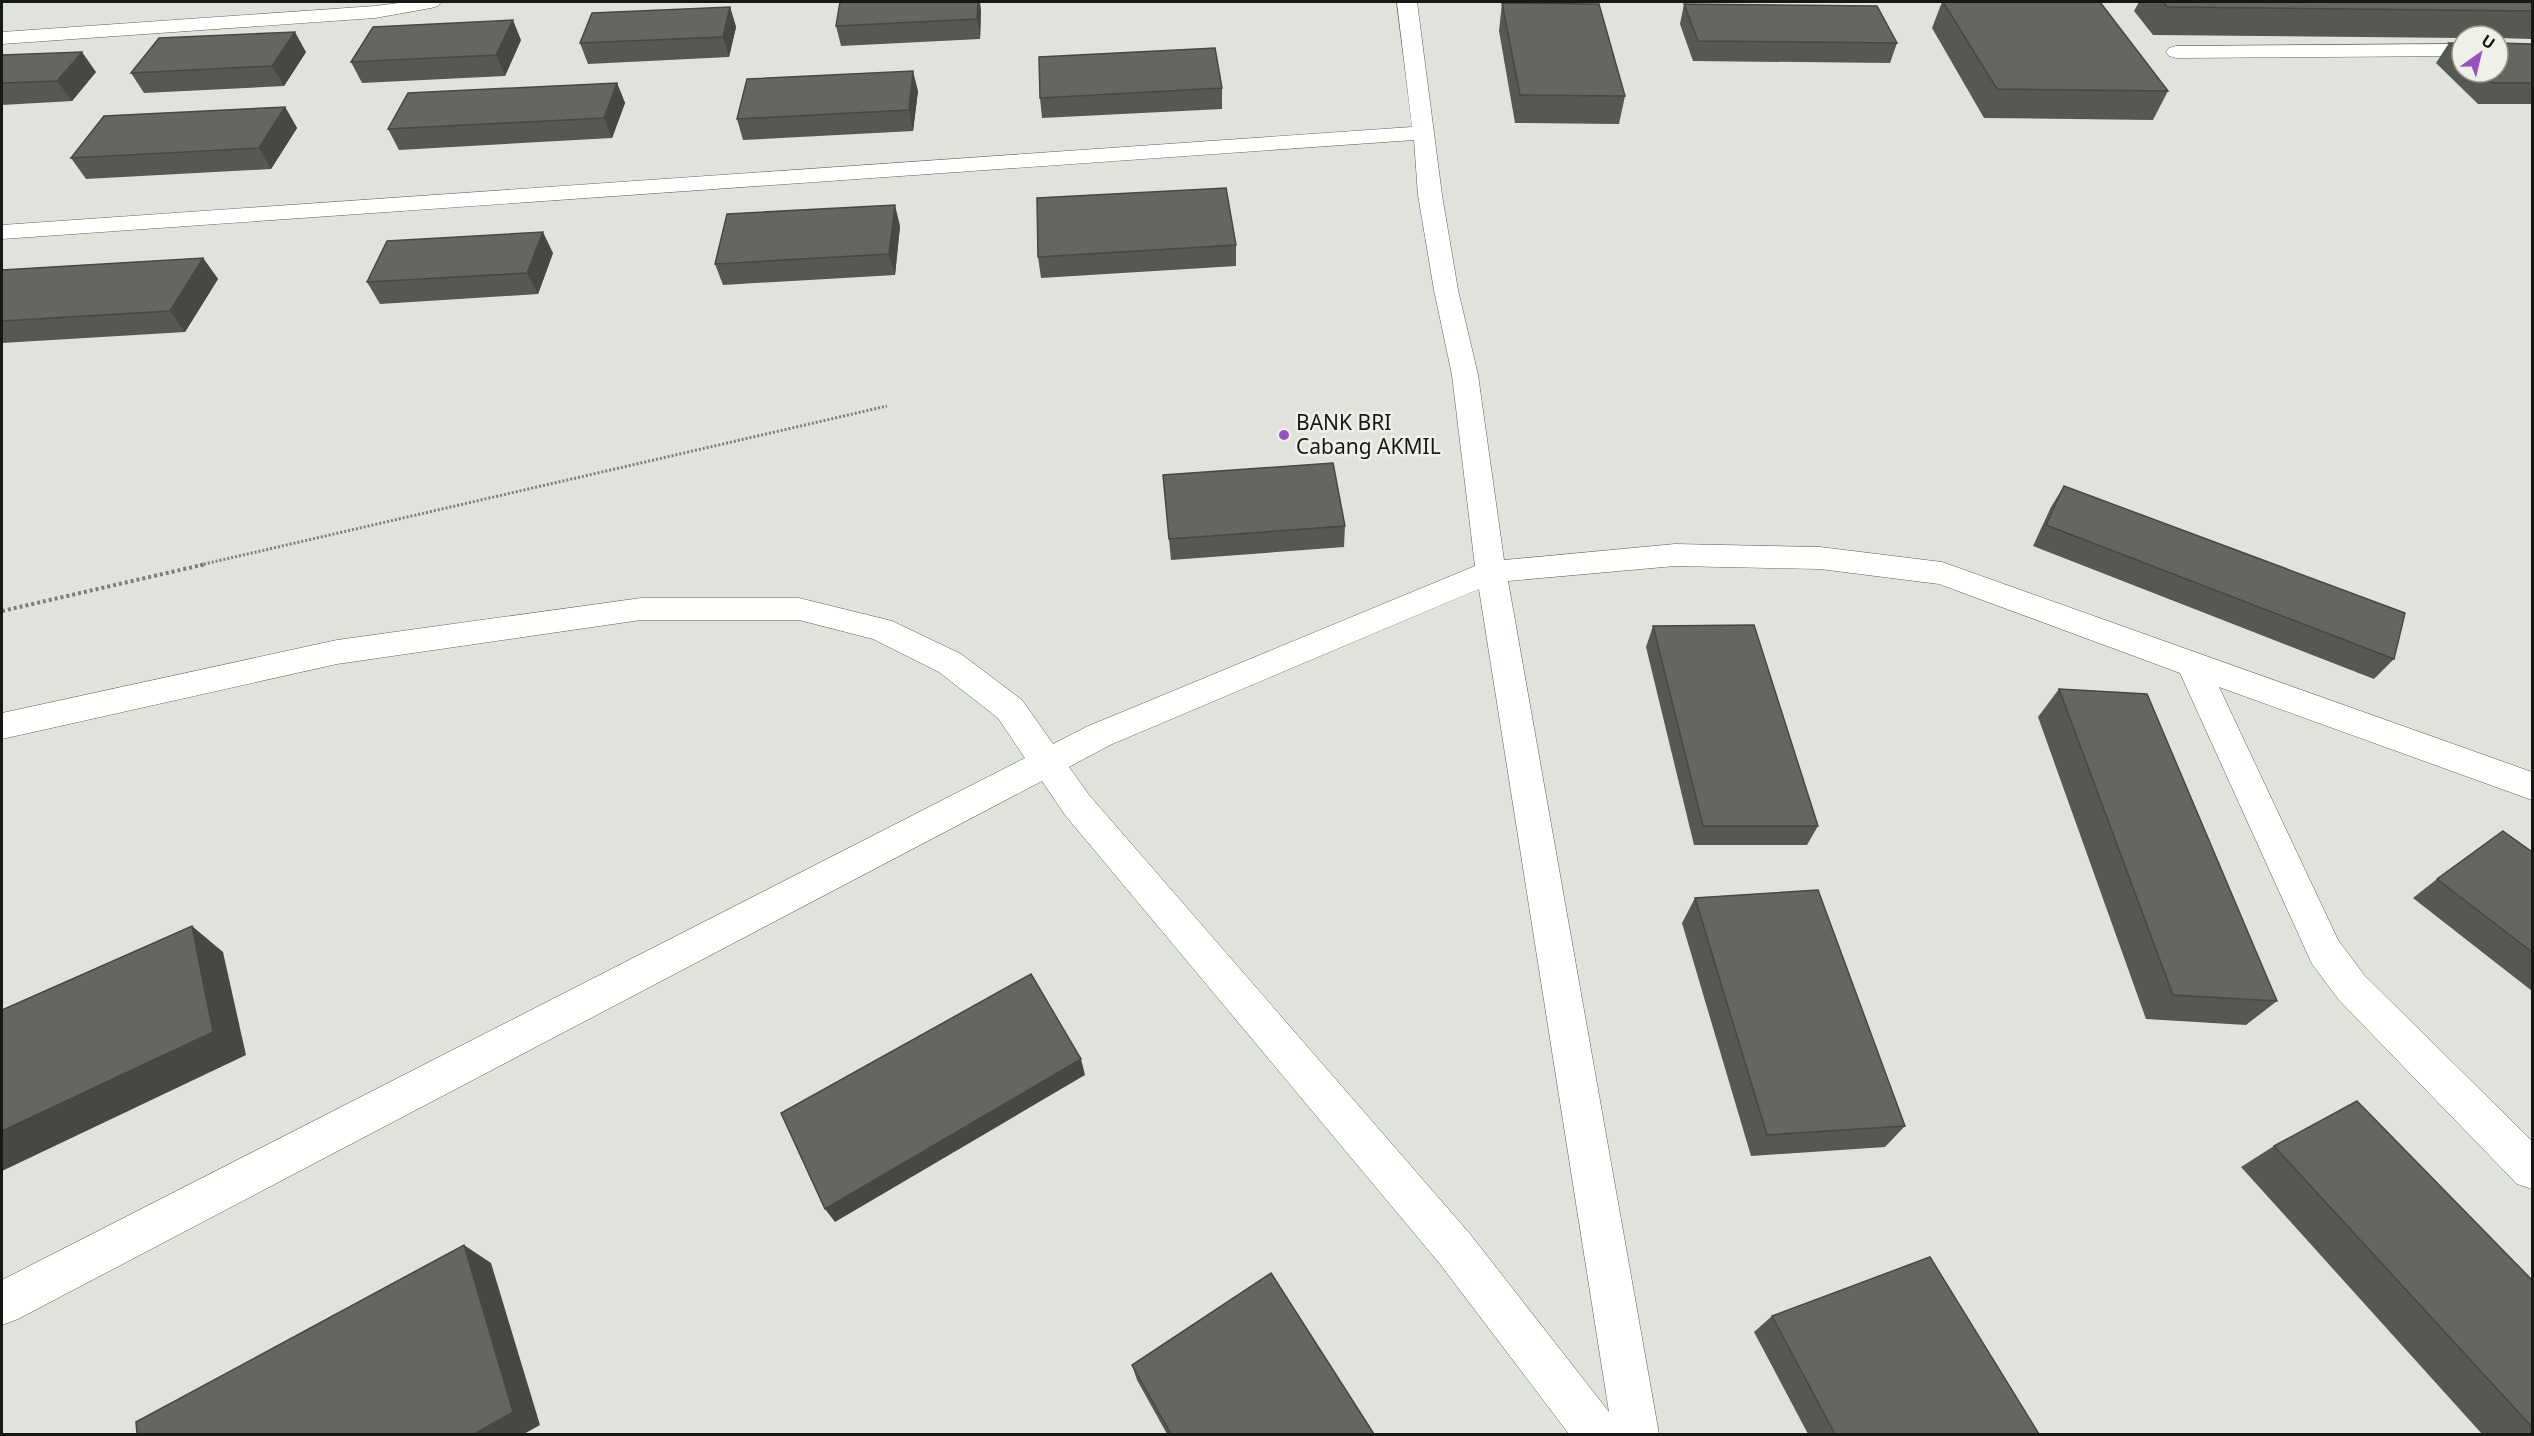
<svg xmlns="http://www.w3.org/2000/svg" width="2534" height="1436" viewBox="0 0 2534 1436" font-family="'Noto Sans',sans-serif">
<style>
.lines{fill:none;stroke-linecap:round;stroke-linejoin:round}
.street-casing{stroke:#5c5f57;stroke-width:1}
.path-far1{stroke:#7c7e79;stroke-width:3;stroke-dasharray:2 2;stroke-linecap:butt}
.path{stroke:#7c7e79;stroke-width:4;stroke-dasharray:3 3;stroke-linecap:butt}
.street{fill:#fff;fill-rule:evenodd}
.wall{fill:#565952}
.shaded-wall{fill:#464842}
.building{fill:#64675f;stroke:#464842;stroke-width:1.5}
.poi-dot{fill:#9850c3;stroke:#eef1e8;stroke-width:2}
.labels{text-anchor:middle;stroke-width:5;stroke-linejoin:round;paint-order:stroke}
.poi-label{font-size:21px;fill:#171815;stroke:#eef1e8;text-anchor:start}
</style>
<rect width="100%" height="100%" fill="#e0e3db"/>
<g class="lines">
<g class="street-casing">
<g id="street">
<polygon points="407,2 441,2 438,6 431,8 375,18 2,44 2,32 375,6"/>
<path d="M 1397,2 L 1417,2 L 1442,195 L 1458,290 L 1478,375 L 1504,560 L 1675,544 L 1820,547 L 1942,562 L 2532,772 L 2532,800 L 2219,687 L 2338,940 L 2365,976 L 2532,1141 L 2532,1189 L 2517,1184 L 2339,1000 L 2312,964 L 2180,673 L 1939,584 L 1820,569 L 1675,566 L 1508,581 L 1659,1434 L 1569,1434 L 1440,1264 L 1065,815 L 1042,781 L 18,1319 L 2,1325 L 2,1280 L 1025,758 L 998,718 L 939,672 L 873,639 L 799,620 L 641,620 L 337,664 L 2,739 L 2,713 L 337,640 L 641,598 L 799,598 L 892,621 L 961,654 L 1022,700 L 1053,744 L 1086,727 L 1475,566 L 1452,375 L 1434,290 L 1418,195 L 1414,140 L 2,239 L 2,225 L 1412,127 ZM 1479,589 L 1609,1412 L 1470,1234 L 1089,795 L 1069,767 L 1110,745 Z"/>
<polygon points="2462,44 2462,56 2176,58 2169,56 2166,52 2169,48 2176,46"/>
</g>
</g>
<polyline class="path-far1" points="200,565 887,406"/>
<polyline class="path" points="2,611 206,564"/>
<use href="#street" class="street"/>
</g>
<g class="wall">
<polygon points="1942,2 2100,2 2168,91 2153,120 1984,118 1932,28"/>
<polygon points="2139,2 2532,2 2532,39 2498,38 2498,36 2462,36 2462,38 2153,35 2134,11"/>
<polygon points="1502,3 1625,96 1619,124 1515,123 1499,31"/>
<polygon points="1684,4 1897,43 1890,63 1693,61 1680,24"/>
<polygon points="730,7 736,27 729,57 588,64 580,43"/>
<polygon points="981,10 980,39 841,46 836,26"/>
<polygon points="521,40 505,76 362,83 351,62"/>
<polygon points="2449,43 2462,43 2462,72 2498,72 2532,44 2532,104 2478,104 2436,63"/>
<polygon points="306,52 284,86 144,93 131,73"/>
<polygon points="2,55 96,72 72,101 2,105"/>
<polygon points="617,83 625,103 612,138 399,150 388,129"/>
<polygon points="1222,88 1222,109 1042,118 1040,98"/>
<polygon points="918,91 913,131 743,140 737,119"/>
<polygon points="285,107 297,128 271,169 86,179 71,158"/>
<polygon points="900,226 895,275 723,285 715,264"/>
<polygon points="1236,245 1236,266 1041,278 1038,257"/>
<polygon points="553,253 538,294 380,304 367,282"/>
<polygon points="203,258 218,279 185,332 2,343 2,270"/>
<polygon points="1163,475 1345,526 1344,547 1171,560"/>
<polygon points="2064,486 2394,659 2374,679 2033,546 2051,507"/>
<polygon points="1653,626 1818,826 1807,845 1694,845 1646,647"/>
<polygon points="2059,689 2277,1001 2246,1025 2146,1019 2038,717"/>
<polygon points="2532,852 2532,991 2413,898 2437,879"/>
<polygon points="1695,898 1905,1126 1885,1147 1751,1156 1682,923"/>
<polygon points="2274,1146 2532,1280 2532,1434 2482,1434 2241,1167"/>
<polygon points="1772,1316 2039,1434 1808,1434 1754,1332"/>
<polygon points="1132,1365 1374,1434 1167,1434 1137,1380"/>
</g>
<g class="shaded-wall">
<polygon points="978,2 980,2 981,10 980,39 977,19"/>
<polygon points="730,7 736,27 729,57 723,37"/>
<polygon points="513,20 521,40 505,76 496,55"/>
<polygon points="295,32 306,52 284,86 272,66"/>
<polygon points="82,52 96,72 72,101 57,81"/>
<polygon points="913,71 918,91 913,131 909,110"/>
<polygon points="617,83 625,103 612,138 604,118"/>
<polygon points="285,107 297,128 271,169 259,148"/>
<polygon points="895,205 900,226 895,275 889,254"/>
<polygon points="543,232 553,253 538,294 527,273"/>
<polygon points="203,258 218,279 185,332 170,311"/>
<polygon points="192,926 223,952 246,1055 2,1171 2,1131"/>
<polygon points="1081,1059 1085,1075 835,1222 825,1209"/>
<polygon points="464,1245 491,1263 540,1425 524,1434 474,1434"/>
</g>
<g class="building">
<polygon points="840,2 978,2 977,19 836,26"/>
<polygon points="1943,2 2100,2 2168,91 1997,89"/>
<polygon points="2163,2 2532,2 2532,11 2167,7"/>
<polygon points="1502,3 1599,4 1625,96 1520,95"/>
<polygon points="1684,4 1877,6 1897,43 1698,41"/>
<polygon points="730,7 723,37 580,43 592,13"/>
<polygon points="513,20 496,55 351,62 373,27"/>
<polygon points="295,32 272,66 131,73 159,38"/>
<polygon points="2449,43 2462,43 2462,54"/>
<polygon points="2498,43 2532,44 2532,83 2493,83 2481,72 2498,72"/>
<polygon points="1215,48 1222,88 1040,98 1039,57"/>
<polygon points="82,52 57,81 2,83 2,55"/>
<polygon points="913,71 909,110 737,119 747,79"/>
<polygon points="617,83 604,118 388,129 408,93"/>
<polygon points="285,107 259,148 71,158 104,116"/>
<polygon points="1226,188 1236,245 1038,257 1037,198"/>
<polygon points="895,205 889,254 715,264 727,214"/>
<polygon points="543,232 527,273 367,282 387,241"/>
<polygon points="203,258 170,311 2,321 2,270"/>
<polygon points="1333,463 1345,526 1169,539 1163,475"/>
<polygon points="2064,486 2405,613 2394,659 2046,525"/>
<polygon points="1754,625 1818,826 1703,826 1653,626"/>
<polygon points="2059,689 2147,694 2277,1001 2173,995"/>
<polygon points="2503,831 2532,852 2532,952 2437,879"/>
<polygon points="1818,890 1905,1126 1767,1135 1695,898"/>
<polygon points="192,926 213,1032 2,1131 2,1010"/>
<polygon points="1031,974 1081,1059 825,1209 781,1113"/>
<polygon points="2357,1101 2532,1280 2532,1427 2274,1146"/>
<polygon points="464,1245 513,1412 474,1434 137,1434 136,1422"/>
<polygon points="1930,1257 2039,1434 1835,1434 1772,1316"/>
<polygon points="1271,1273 1374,1434 1171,1434 1132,1365"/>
</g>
<circle class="poi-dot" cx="1284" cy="435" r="6"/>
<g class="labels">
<g class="poi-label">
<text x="1296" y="430">BANK BRI<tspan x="1296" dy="24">Cabang AKMIL</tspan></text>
</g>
</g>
<rect width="2534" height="1436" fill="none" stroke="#171815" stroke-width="6"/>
<g transform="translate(2480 54) rotate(34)"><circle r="28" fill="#eef1e8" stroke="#989a94" stroke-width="1.5"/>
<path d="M0-4.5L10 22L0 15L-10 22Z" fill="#9850c3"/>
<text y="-9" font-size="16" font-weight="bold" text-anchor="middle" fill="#171815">U</text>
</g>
</svg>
